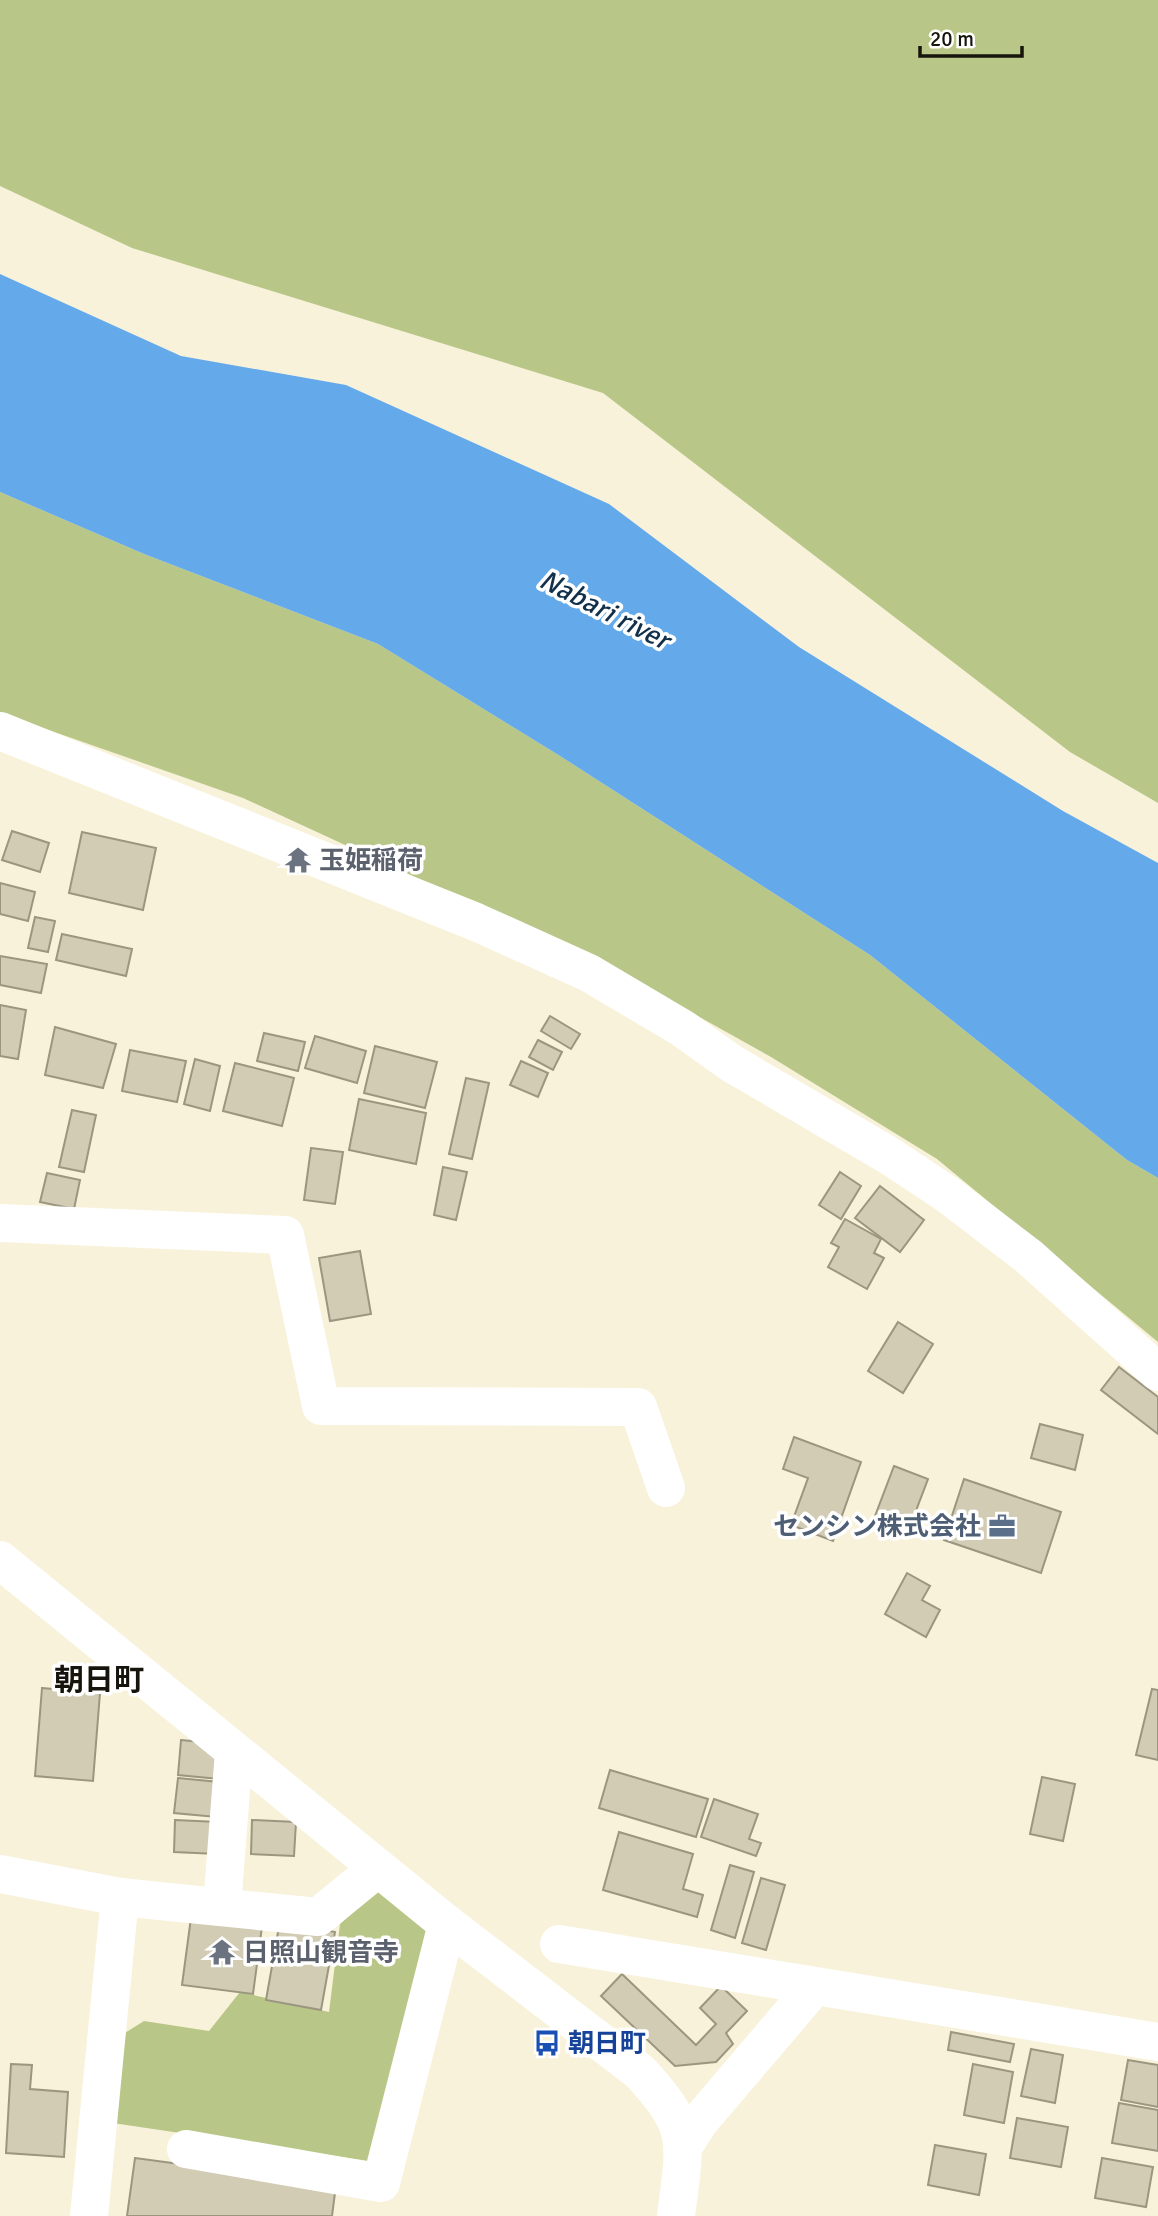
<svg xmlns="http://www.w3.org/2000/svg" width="1158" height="2216" viewBox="0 0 1158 2216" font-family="Signika,'Noto Sans JP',sans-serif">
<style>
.green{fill:#b8c787}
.water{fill:#64aaeb}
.building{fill:#d2ccb5;stroke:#9b9680;stroke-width:2}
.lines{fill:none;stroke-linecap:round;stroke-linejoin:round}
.street{stroke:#fff;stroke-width:38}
.secondary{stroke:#fff;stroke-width:38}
.labels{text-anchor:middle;stroke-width:7;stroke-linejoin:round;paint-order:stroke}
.worship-label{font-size:26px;font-weight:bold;fill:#5b616d;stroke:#fff;text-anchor:start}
.service-label{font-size:26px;font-weight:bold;fill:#4e5e75;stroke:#fff;text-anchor:end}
.transit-label{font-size:26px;font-weight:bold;fill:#164399;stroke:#fff;text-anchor:start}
.water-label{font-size:28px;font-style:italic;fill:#12304a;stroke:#fff}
.quarter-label{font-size:30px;font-weight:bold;fill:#16140c;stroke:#fff}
</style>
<rect width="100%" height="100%" fill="#f8f2da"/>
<g class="green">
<polygon points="0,0 1158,0 1158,803 1070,752 603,393 132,248 0,186"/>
<polygon points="0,492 144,554 378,644 560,756 870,955 1127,1160 1158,1178 1158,1342 937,1159 771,1057 610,967 243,798 0,713"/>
<polygon points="386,1882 435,1927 369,2161 106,2122 120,2036 144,2021 209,2031 240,1992 329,2012 340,1924"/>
</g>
<polygon class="water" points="0,274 181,356 346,385 609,504 799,647 1063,811 1158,863 1158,1178 1127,1160 870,955 560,756 378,644 144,554 0,492"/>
<g class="building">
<polygon points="12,831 49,843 40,872 2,860"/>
<polygon points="82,832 156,848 143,910 69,893"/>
<polygon points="0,883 35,892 28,921 0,914"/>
<polygon points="35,917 55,921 48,952 28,948"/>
<polygon points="62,934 132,949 126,976 56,960"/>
<polygon points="0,956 47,964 41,993 0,985"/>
<polygon points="0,1005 26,1010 18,1059 0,1056"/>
<polygon points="550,1016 580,1034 571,1049 541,1031"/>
<polygon points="55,1027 116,1044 103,1088 45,1075"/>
<polygon points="264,1033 305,1042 298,1071 257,1061"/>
<polygon points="315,1036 366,1051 357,1083 305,1068"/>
<polygon points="538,1040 562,1052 553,1070 529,1057"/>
<polygon points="375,1046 437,1062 425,1108 364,1093"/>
<polygon points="130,1050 186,1061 177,1102 122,1091"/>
<polygon points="195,1059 220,1066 210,1111 184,1104"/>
<polygon points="521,1061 548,1073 538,1097 510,1085"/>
<polygon points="235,1063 294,1078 282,1126 223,1111"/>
<polygon points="466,1078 489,1083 472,1159 449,1154"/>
<polygon points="359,1099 426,1113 416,1164 349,1150"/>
<polygon points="72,1110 96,1115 84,1172 59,1167"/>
<polygon points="311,1148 343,1152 335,1204 304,1200"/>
<polygon points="443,1167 467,1172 456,1220 434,1215"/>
<polygon points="840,1172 861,1186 841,1219 819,1205"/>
<polygon points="47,1173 80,1180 74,1209 40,1202"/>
<polygon points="880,1186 924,1220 900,1252 855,1218"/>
<polygon points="845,1219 881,1239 874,1253 884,1258 867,1289 828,1267 839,1247 831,1243"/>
<polygon points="360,1251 371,1314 330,1321 319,1258"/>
<polygon points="898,1322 933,1344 903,1393 868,1371"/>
<polygon points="1119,1367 1158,1397 1158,1434 1101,1390"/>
<polygon points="1040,1424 1083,1435 1075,1470 1031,1458"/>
<polygon points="794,1437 861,1462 833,1541 791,1525 808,1478 783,1469"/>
<polygon points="894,1466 928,1479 906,1537 872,1524"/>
<polygon points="964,1479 1061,1512 1041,1573 944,1540"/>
<polygon points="907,1573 930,1586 922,1600 940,1610 926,1637 885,1614"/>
<polygon points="42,1688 100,1693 93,1781 35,1776"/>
<polygon points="1152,1689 1158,1690 1158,1760 1136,1755"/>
<polygon points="181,1740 221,1744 219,1779 178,1775"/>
<polygon points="610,1770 708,1799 696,1837 599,1808"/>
<polygon points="1042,1777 1075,1784 1063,1841 1030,1834"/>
<polygon points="178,1778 219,1782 216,1817 174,1813"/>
<polygon points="714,1799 758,1814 749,1839 761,1843 756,1856 701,1837"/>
<polygon points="175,1820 218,1822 217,1854 174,1852"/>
<polygon points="252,1820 296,1822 294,1856 251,1854"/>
<polygon points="619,1832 693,1854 683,1889 703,1895 697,1917 603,1890"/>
<polygon points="730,1865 754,1872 735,1938 711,1930"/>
<polygon points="761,1878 785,1885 766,1950 742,1943"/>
<polygon points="192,1910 263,1919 253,1994 182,1985"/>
<polygon points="280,1921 335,1932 321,2010 266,2000"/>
<polygon points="622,1974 696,2045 716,2024 700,2008 721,1986 747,2011 726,2033 733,2044 716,2062 675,2066 601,1996"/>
<polygon points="951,2032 1014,2044 1010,2062 948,2050"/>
<polygon points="1031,2049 1063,2055 1055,2103 1021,2096"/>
<polygon points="1128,2060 1158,2065 1158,2107 1121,2100"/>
<polygon points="11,2064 32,2065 30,2089 68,2092 64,2157 6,2153"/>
<polygon points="973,2064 1013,2072 1004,2123 964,2115"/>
<polygon points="1119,2103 1158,2110 1158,2151 1112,2143"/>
<polygon points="1017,2118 1068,2127 1061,2167 1010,2158"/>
<polygon points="935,2145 986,2154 979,2195 928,2185"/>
<polygon points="135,2158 336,2185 332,2216 127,2216"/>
<polygon points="1102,2158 1153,2167 1146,2207 1095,2198"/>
</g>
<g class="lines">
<g class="street">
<polyline points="0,731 476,922 589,973 682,1028 731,1063 888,1155 947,1194 1028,1256 1158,1372"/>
<polyline points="0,1223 285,1235 321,1406 638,1407 666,1488"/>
<polyline points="0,1874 120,1897 318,1917 378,1868"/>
<polyline points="222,1907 234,1751"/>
<polyline points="559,1944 1158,2042"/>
<polyline points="685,2144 699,2122 814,1987"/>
<polyline points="186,2149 381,2183 447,1924"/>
<polyline points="89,2216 120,1897"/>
</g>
<path class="secondary" d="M 0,1560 L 447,1924 L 640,2072 C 693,2129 685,2143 676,2216"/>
</g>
<defs>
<g id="temple-bare" transform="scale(2.1)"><path d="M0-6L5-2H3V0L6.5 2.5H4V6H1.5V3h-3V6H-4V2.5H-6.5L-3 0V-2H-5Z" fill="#6b7280" stroke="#fff" stroke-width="2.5" paint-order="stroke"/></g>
<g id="office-bare" transform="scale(2.1)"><path d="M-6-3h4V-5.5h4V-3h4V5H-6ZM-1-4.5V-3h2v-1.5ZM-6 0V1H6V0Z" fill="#5c6f8a" stroke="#fff" stroke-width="2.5" paint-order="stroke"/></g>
<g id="bus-bare" transform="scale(2.1)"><path d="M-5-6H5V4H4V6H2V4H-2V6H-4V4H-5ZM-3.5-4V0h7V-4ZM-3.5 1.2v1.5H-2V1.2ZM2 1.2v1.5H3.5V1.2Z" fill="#1a4fb4" stroke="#fff" stroke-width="2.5" paint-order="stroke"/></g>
</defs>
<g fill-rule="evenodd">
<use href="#temple-bare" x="298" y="860"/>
<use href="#office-bare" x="1002" y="1526"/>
<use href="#temple-bare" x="222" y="1952"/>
<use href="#bus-bare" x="547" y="2043"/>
</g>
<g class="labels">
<g class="worship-label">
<text x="319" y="869">玉姫稲荷</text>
<text x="243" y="1961">日照山観音寺</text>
</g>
<g class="service-label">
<text x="981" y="1535">センシン株式会社</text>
</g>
<g class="transit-label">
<text x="568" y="2052">朝日町</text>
</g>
<g class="water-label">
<text transform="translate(605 609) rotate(27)" y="10">Nabari river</text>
</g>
<g class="quarter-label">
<text x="99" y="1690">朝日町</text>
</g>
</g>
<path d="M920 46v10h102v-10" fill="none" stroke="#16140c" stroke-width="3.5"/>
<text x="930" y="46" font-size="21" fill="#16140c" stroke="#ffffff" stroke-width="5" paint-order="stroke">20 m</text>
</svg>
